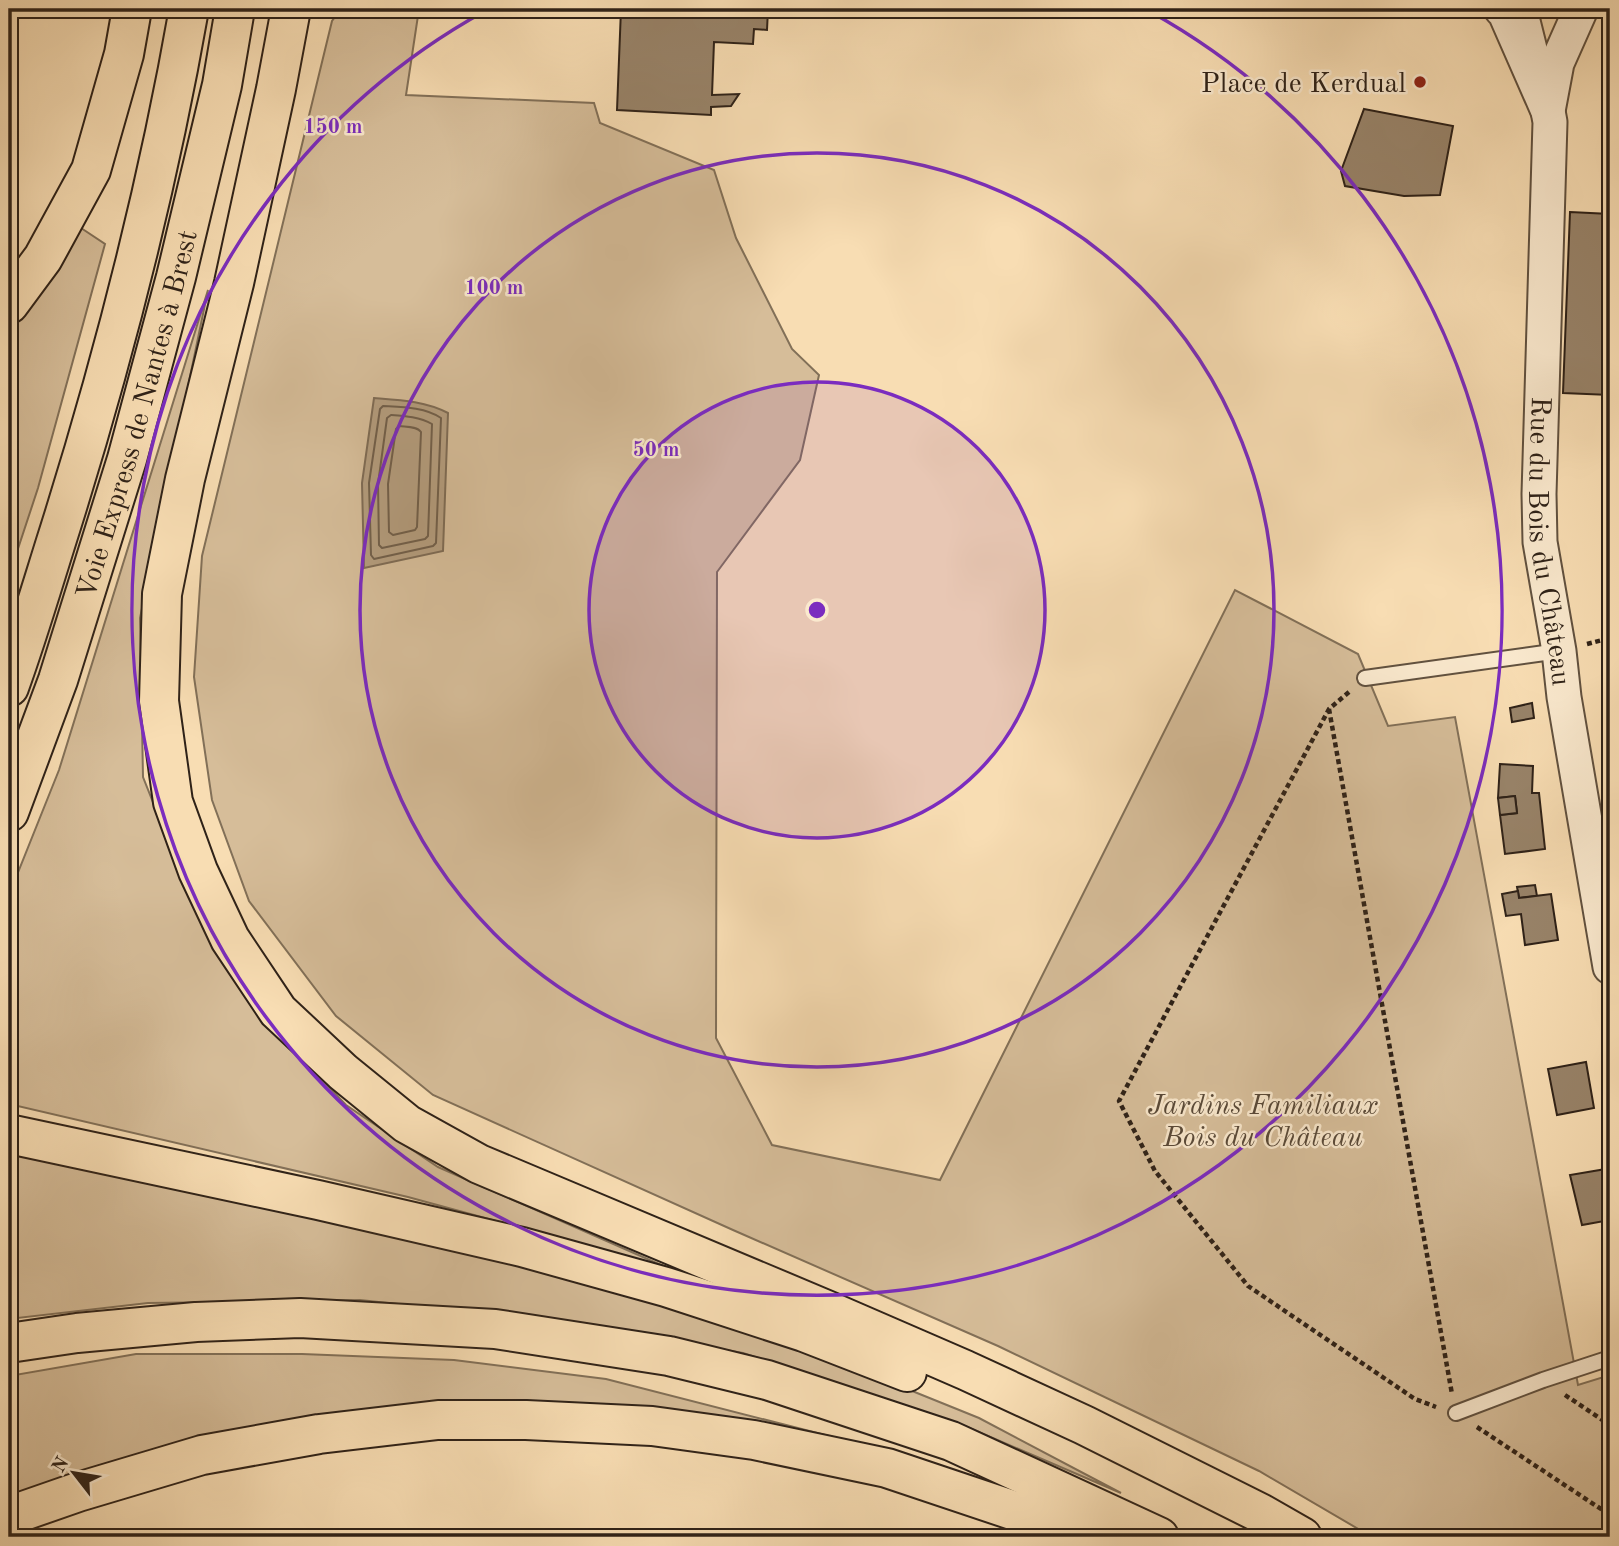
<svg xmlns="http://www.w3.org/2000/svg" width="1619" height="1546" viewBox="0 0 1619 1546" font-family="'Old Standard TT',serif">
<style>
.green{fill:#d6bd99;stroke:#827058;stroke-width:2}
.water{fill:#b49d7e;stroke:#7f6c55;stroke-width:2}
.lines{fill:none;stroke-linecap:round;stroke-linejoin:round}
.shore{stroke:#72604b;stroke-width:2}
.building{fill:#988369;stroke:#2f2218;stroke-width:2}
.service-casing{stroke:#61513f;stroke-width:18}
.minor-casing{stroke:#61513f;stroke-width:30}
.tertiary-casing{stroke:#61513f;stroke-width:37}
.trunk-casing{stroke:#2f2218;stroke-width:42}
.path{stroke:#2f2218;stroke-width:4.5;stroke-dasharray:5 3.5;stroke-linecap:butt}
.service{stroke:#fae9ce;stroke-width:14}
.minor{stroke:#fae9ce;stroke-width:26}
.tertiary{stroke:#fae9ce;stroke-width:33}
.trunk{stroke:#f8ddb3;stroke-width:38}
.ring{fill:none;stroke:#7b2cbf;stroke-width:3.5}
.poi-dot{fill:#8f2418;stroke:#fae9ce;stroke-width:2.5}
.labels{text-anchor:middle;stroke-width:5;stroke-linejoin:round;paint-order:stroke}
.poi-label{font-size:28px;fill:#2f2218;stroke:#fae9ce;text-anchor:end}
.street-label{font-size:28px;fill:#2f2218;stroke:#fae9ce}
.park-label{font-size:28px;font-style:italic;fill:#594938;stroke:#fae9ce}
.centre{fill:#7b2cbf;stroke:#fae9ce;stroke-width:3.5}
.ring-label{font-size:21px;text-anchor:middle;font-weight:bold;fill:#7b2cbf;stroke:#fae9ce;stroke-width:5;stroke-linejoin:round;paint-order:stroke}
</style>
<rect width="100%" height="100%" fill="#f8ddb3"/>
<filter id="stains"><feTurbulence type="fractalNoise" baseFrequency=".00286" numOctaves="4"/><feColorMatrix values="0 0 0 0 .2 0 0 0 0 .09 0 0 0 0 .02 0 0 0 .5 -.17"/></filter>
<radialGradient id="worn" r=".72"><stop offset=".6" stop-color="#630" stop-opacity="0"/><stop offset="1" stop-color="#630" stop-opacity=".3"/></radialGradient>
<g class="green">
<polygon points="341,9 419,9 406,95 594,103 600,123 714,170 736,238 792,349 819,375 800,460 717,572 716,1038 772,1145 940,1180 1235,590 1358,654 1388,726 1455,717 1578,1385 1610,1375 1610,1537 1372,1537 1259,1471 998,1346 733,1230 433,1095 336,1016 249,901 212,800 194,677 202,556 332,21"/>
<polygon points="81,228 105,244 38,488 9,576 9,334"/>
<polygon points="208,290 140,618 143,777 203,928 258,1012 346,1105 438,1167 668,1268 408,1197 9,1104 9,895 59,770"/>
<polygon points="9,1152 195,1187 624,1287 756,1328 979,1418 1121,1493 965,1426 743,1353 566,1322 360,1300 148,1303 9,1319"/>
<polygon points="136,1354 302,1354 454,1360 606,1379 864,1445 400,1410 9,1501 9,1376"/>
</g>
<path class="water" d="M 374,398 C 400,400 425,401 448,413 L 443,551 L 364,568 L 362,483 Z"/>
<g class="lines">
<g class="shore">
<path d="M 383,406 C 401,407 425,407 441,418 L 436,543 L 433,546 L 374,559 L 371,555 L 369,483 L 380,409 Z"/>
<path d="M 391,415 C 405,416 420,417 432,424 L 428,536 L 425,539 L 382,548 L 379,545 L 378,484 L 387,418 Z"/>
<path d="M 399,426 C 406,427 417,426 421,432 L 417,527 L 415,530 L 393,535 L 389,532 L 388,484 L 396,429 Z"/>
</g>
</g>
<g class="building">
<polygon points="621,9 768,9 767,30 754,29 753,44 714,42 712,95 739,94 731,106 711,107 711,115 617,110"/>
<polygon points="1364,109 1453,126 1440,195 1404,196 1345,186 1341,171"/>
<polygon points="1570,212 1610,214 1610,395 1563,393"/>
<polygon points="1532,703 1534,718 1512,722 1510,708"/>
<polygon points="1500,764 1533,766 1532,793 1539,793 1545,849 1505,854 1500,815 1517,813 1515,796 1498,798"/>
<polygon points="1515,796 1517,813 1500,815 1498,798"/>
<polygon points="1535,885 1537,896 1519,898 1517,887"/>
<polygon points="1518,891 1519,898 1551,894 1558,940 1525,945 1521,914 1506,916 1502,894"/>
<polygon points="1586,1062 1594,1108 1557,1115 1548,1069"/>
<polygon points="1606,1169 1610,1192 1610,1220 1582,1225 1570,1175"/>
</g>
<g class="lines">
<g class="service-casing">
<g id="service">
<polyline points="1365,678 1559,651"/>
<polyline points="1456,1413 1543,1380 1610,1358"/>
</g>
</g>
<g class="minor-casing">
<polyline id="minor" points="1525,9 1526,19 1535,55"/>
</g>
<g class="tertiary-casing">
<g id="tertiary">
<path id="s1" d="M 1501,9 L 1505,13 L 1548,111 L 1550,122 L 1539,494 L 1540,542 L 1559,651 L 1564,697 L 1610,967"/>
<polyline points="1548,111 1557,63 1581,9"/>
</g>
</g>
<g class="trunk-casing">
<g id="trunk">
<polyline points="291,9 276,89 234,283 185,479 162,594 159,701 173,802 198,871 230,939 278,1011 343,1072 407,1124 479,1164 836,1314 965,1370 1084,1425 1260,1513 1302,1537"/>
<polyline points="9,304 43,258 91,170 124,54 132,9"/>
<path d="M 9,687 C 26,640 40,593 55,545 C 111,369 157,191 189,9"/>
<path id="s2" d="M 9,812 L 58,680 L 127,459 L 176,277 L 222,85 L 235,9"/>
<polyline points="9,1134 318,1200 522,1247 666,1287 804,1332 907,1372"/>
<polyline points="9,1343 77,1333 196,1322 300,1318 495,1329 669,1356 767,1380 951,1441 1159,1537"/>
<polyline points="9,1516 78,1492 202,1455 319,1434 438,1420 526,1420 652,1426 754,1440 887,1468 1063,1527 1086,1537"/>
</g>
</g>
<g class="path">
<polyline points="1587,644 1610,638"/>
<polyline points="1349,692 1329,709 1119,1101 1155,1171 1248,1286 1415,1399 1436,1407"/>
<polyline points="1329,709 1452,1394"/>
<polyline points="1565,1395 1610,1425"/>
<polyline points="1477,1427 1610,1515"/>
</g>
<use href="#service" class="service"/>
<use href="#minor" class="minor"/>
<use href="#tertiary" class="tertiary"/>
<use href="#trunk" class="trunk"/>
</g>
<circle cx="817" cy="610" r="228" fill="#7b2cbf" fill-opacity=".12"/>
<g class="ring">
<circle cx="817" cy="610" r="228"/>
<circle cx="817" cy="610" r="457"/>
<path d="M1149 11A685 685 0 1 1 485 11"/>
</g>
<circle class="poi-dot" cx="1420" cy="82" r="7"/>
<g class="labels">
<g class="poi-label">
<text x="1406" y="92">Place de Kerdual</text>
</g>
<g class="street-label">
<text dy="10" stroke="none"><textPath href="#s2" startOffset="418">Voie Express de Nantes à Brest</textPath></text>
<text dy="10" stroke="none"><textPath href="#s1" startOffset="544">Rue du Bois du Château</textPath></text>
</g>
<g class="park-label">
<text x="1263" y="1114">Jardins Familiaux<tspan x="1263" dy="32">Bois du Château</tspan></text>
</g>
</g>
<circle cx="817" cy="610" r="10" class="centre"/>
<g class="ring-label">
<text x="333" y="133">150 m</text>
<text x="494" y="294">100 m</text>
<text x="656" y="456">50 m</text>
</g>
<rect width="1619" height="1546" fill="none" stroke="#f8ddb3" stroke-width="35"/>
<rect x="10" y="10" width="1598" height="1525" fill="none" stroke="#2f2218" stroke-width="3.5"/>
<rect x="18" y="18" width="1584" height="1511" fill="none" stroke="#2f2218" stroke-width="2"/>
<g transform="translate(74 1473) rotate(301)" stroke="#fae9ce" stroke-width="5" paint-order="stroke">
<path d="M0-5L12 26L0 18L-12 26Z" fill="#2f2218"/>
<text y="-10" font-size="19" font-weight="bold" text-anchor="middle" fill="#2f2218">N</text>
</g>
<rect width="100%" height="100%" filter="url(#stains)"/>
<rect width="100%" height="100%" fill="url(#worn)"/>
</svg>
